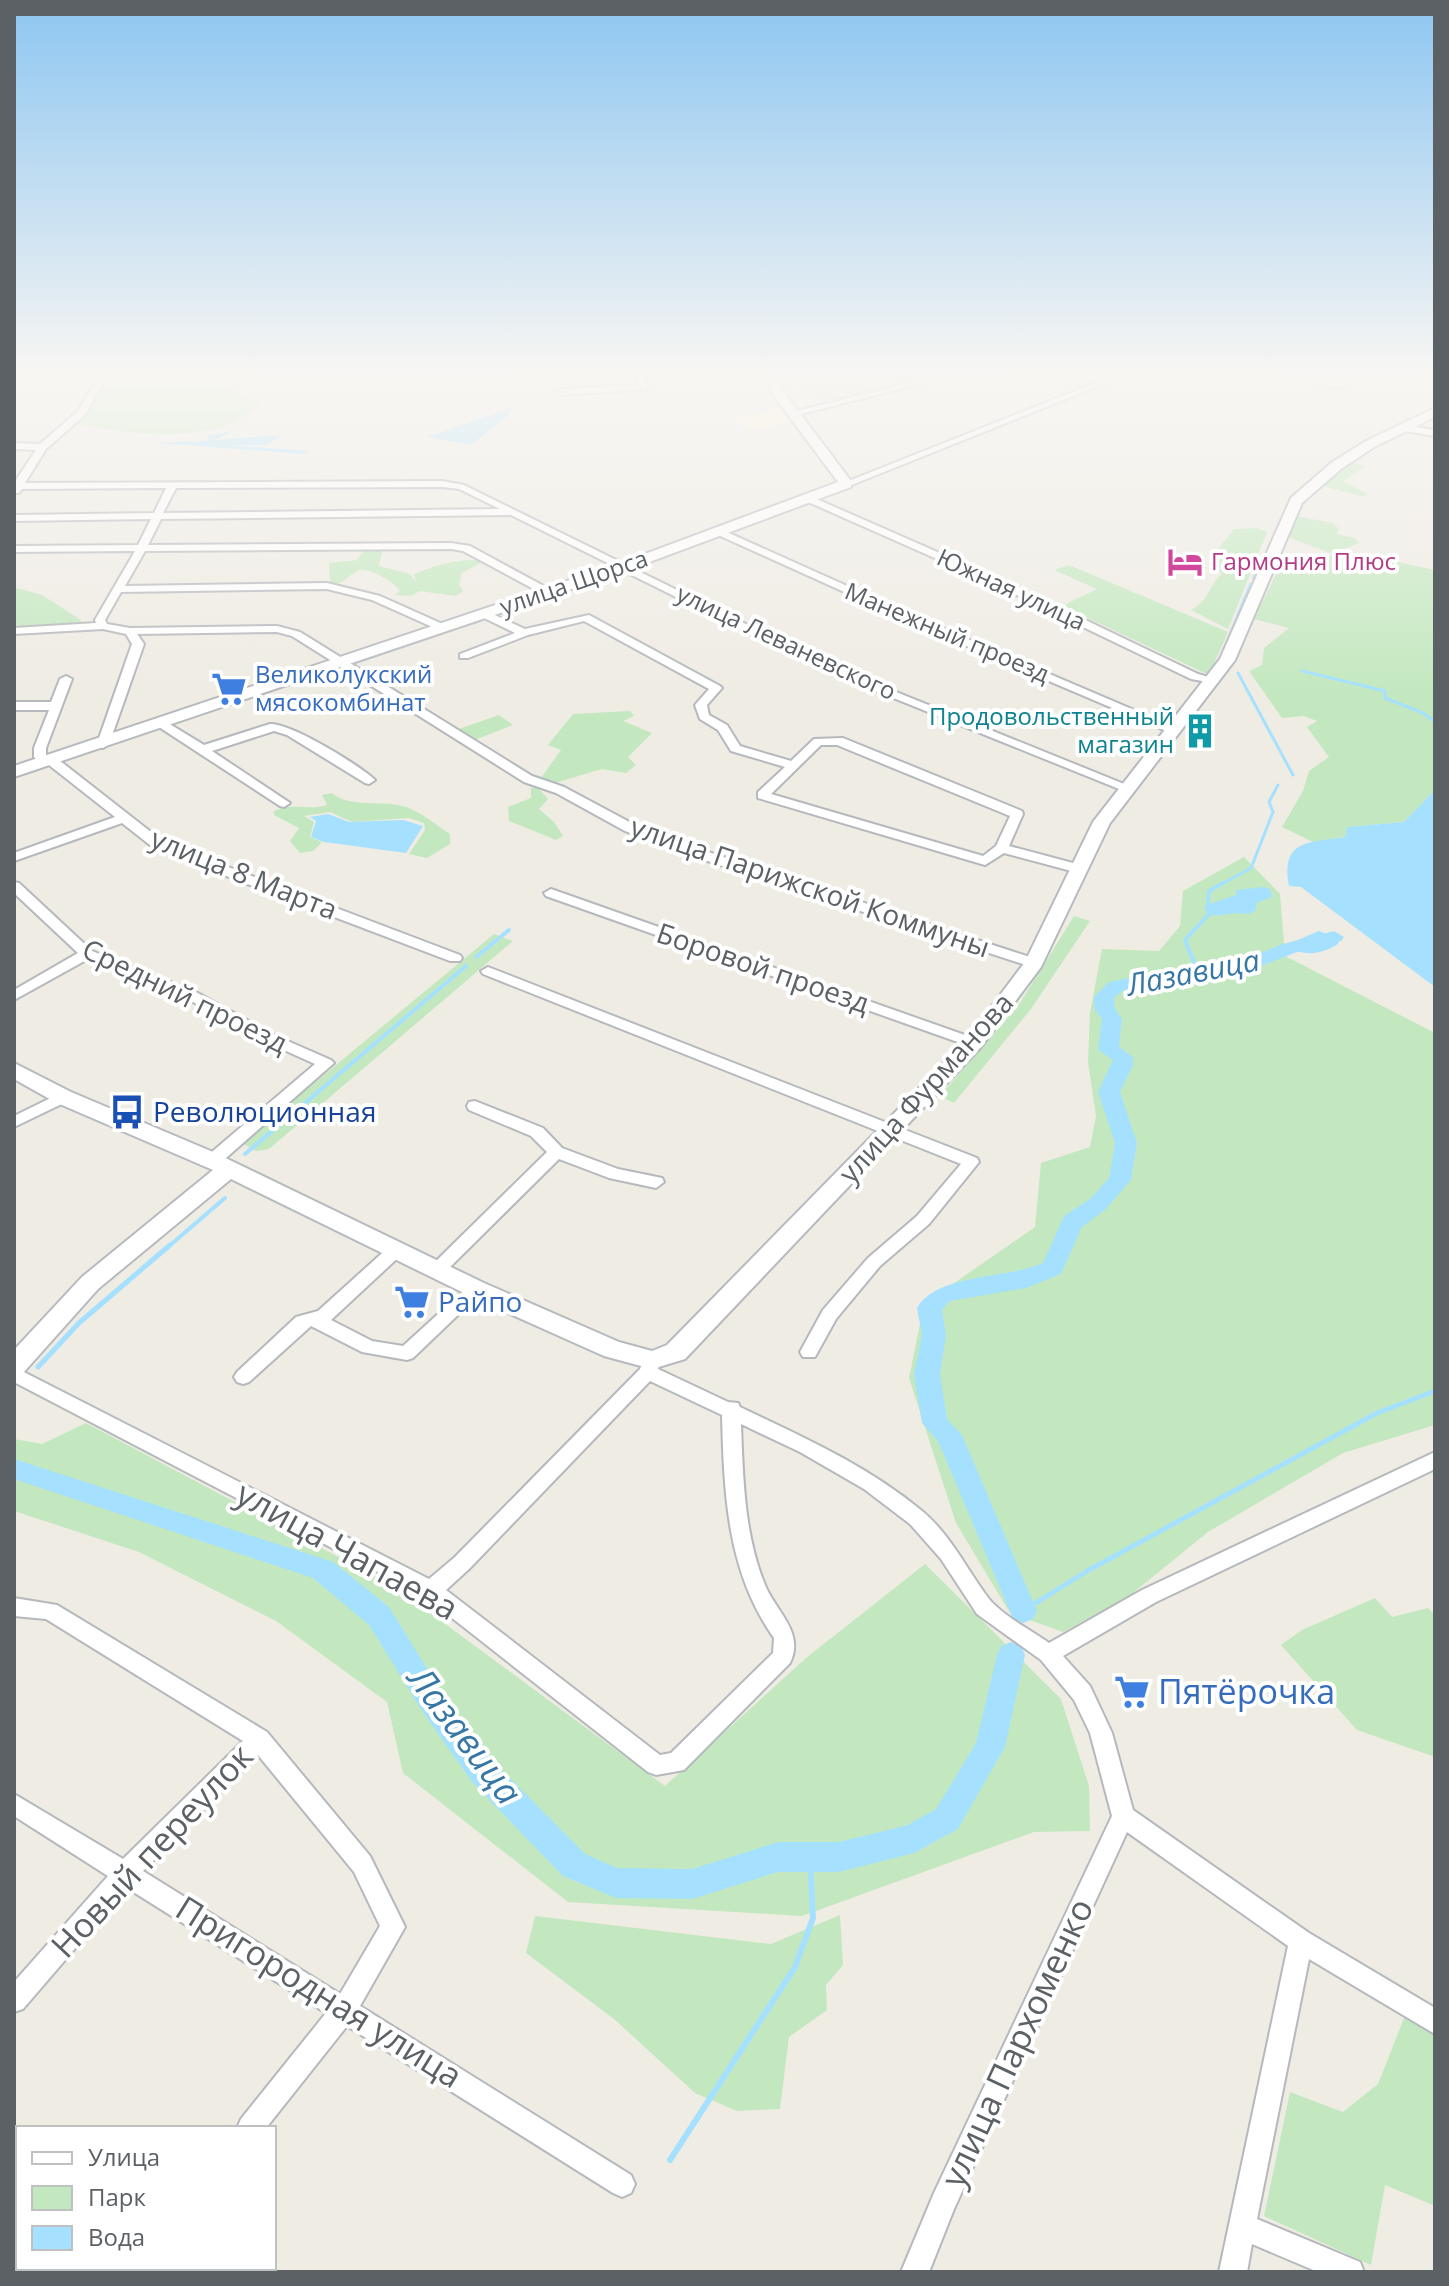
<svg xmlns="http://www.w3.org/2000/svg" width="1449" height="2286" viewBox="0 0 1449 2286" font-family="'Open Sans',sans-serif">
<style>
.commercial{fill:#fff3da}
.industrial{fill:#e0ded9}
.green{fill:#c3e8bf}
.water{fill:#a5e1ff}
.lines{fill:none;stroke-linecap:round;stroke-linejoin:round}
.stream-far4{stroke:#a5e1ff;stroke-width:2}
.stream-far3{stroke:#a5e1ff;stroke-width:3}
.stream-far2{stroke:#a5e1ff;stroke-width:4}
.stream-far1{stroke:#a5e1ff;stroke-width:5}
.stream{stroke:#a5e1ff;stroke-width:6}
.river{fill:#a5e1ff;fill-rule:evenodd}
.street-casing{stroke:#b5b8bc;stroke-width:4}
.secondary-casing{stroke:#b6babf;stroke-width:4}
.street{fill:#fff;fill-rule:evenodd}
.secondary{fill:#fff;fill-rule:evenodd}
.labels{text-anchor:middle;stroke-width:8;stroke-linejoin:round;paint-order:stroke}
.far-hotel-label{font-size:24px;fill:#b23c85;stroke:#fff;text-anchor:start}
.far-street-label{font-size:24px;fill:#5c6166;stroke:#fff}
.far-shop-label{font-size:24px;fill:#366cbe;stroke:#fff;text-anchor:start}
.far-culture-label{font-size:24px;fill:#0d838f;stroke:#fff;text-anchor:end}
.street-label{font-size:28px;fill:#5c6166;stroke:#fff}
.transit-label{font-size:28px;fill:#164399;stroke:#fff;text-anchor:start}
.shop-label{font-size:28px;fill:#366cbe;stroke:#fff;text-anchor:start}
.water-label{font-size:30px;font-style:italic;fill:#3777a5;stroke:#fff}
.near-street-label{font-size:34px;fill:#5c6166;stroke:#fff}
.near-shop-label{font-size:34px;fill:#366cbe;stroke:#fff;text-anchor:start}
.near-water-label{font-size:36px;font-style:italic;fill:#3777a5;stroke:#fff}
</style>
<rect width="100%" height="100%" fill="#efece4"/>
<polygon class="commercial" points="780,408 789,422 749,430 730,419"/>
<polygon class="industrial" points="798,373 965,373 823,410 794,378"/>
<g class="green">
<path d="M 110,373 L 303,373 L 288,386 L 243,384 L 234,388 L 239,397 L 261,404 C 213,448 135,434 76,424 Z"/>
<polygon points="1354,463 1366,466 1343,481 1368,494 1364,497 1319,485 1342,466"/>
<polygon points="1295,516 1333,523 1339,529 1337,534 1355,538 1359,543 1341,550 1435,570 1435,790 1404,822 1347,827 1345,837 1313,842 1282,827 1303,791 1309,771 1329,757 1307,727 1317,721 1304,716 1282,718 1249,671 1262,665 1264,648 1289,628 1254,619 1285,556 1331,556 1331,553 1287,537"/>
<path d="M 1257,528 L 1267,532 L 1228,629 L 1191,610 C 1209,601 1208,586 1222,574 L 1209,561 L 1234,529 Z"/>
<path d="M 376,548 L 382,552 L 379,566 L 410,574 L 416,582 L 414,574 C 428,568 467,555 482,562 L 462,573 L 459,585 L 463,591 L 456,596 L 420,591 L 411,596 L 395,595 L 400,591 C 394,582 371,568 359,570 C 351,573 345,582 336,584 L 330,581 L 329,563 L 357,560 L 364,550 Z"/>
<polygon points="1069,565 1228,632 1209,675 1062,606 1097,589 1054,570"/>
<polygon points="14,587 42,595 81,620 80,625 24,629 14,624"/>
<polygon points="630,711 634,716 623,721 652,733 628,757 636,765 626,773 602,769 555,783 541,778 561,750 548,745 573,714"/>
<polygon points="499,715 513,725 472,741 456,730"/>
<polygon points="537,787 548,799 539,809 554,822 563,836 556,840 509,821 508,807 531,798 531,788"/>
<path d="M 332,793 C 350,809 382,799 406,807 C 421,812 436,825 450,834 L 450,844 L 427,858 L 409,854 L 425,830 L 424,823 L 409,818 L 352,822 L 330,812 L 304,816 L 314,822 L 310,837 L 322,842 L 313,851 L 300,853 L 290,841 L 299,828 L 274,815 L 274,811 C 292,802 308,811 327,805 L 322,795 Z"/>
<polygon points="1244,857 1280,894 1285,956 1435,1033 1435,1425 1343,1453 1208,1532 1129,1596 1063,1632 1010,1613 956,1523 909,1378 924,1304 1035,1227 1041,1163 1090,1147 1096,1116 1088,1062 1090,1013 1102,949 1159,951 1180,926 1183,891"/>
<polygon points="1074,916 1090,921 1031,1009 954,1103 940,1096 1020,1003"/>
<polygon points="494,934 513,941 269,1149 256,1151 242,1143"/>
<polygon points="86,1423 395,1587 665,1786 806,1658 925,1564 1061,1699 1089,1786 1090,1831 1034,1832 802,1916 568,1902 403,1773 387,1702 276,1621 139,1552 14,1511 14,1439 42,1444"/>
<polygon points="1375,1598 1392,1617 1428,1608 1435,1615 1435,1757 1357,1730 1281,1645 1302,1630"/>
<polygon points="840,1915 843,1965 826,1985 827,2010 789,2037 780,2109 737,2111 695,2093 614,2019 526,1953 535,1916 771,1944"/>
<polygon points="1406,2013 1435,2034 1435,2206 1385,2185 1371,2265 1264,2216 1290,2092 1343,2112 1378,2084"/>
</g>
<g class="water">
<polygon points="513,407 510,414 471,445 427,437"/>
<polygon points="233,431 215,440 275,435 280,437 266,445 226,445 308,451 303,454 156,443 204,441 209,439 207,436"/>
<path d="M 1435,790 L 1435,987 L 1301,887 L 1289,886 C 1281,839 1308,843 1345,837 L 1347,827 L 1404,822 Z"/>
<polygon points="328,814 349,822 403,820 423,826 406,853 324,842 311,837 316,821 310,817"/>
<path d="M 1264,887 L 1270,889 L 1272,897 L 1256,903 L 1256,910 L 1249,914 C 1231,911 1222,917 1208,915 L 1204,906 L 1236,895 L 1236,890 Z"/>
<path d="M 1319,931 L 1339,940 L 1338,944 C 1321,955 1302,957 1286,945 Z"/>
</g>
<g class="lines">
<g class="stream-far4">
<polyline points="1253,578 1259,566"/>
<polyline points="1244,599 1250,584"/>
</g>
<g class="stream-far3">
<polyline points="1220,660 1245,597"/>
<polyline points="1302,671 1385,691 1385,698 1423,713 1435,722"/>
<polyline points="1238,673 1293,775"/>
<polyline points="1220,885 1251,868 1273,812 1269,802 1278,785"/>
</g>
<g class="stream-far2">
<polyline points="1208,905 1209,891 1223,883"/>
<polyline points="476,957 509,930"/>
<polyline points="1197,970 1185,940 1210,913"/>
<polyline points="245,1154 466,966"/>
<polyline points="168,1247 225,1198"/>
</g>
<g class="stream-far1">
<polyline points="38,1367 79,1323 170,1245"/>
<polyline points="1023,1611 1087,1571 1377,1413 1435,1391"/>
</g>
<polyline class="stream" points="670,2160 795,1967 813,1918 810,1857"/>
<g class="river">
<path d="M 1334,931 L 1344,937 L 1341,941 L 1297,952 L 1240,974 L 1216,973 L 1122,991 L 1114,998 L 1115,1009 L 1122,1019 L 1119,1047 L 1133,1057 L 1133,1065 L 1120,1092 L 1137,1143 L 1131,1180 L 1106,1209 L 1082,1227 L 1061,1274 L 1026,1288 L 950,1301 L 942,1310 L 946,1335 L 940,1374 L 947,1419 L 962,1435 L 1037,1611 L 1033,1619 L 1023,1623 L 1013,1619 L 938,1441 L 922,1423 L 914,1374 L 922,1335 L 917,1308 C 937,1273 1007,1279 1043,1263 L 1064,1216 L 1090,1199 L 1109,1178 L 1115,1143 L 1098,1092 L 1113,1060 L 1098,1050 L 1102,1019 L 1095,1010 L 1094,997 L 1109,982 L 1216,961 L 1238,962 L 1283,944 Z"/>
<polygon points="14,1459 333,1562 389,1607 444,1696 495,1763 585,1854 617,1868 692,1869 778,1842 839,1842 908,1825 936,1809 976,1743 997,1655 1001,1646 1011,1642 1021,1646 1025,1655 1005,1747 958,1829 914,1853 839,1872 778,1872 692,1899 616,1898 563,1876 473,1783 424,1714 369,1625 313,1578 14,1479"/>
</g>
<g class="street-casing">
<g id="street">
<path d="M 101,373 L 109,373 L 85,415 L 46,449 L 25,483 L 442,481 L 464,485 L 827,664 L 1134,788 L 1128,792 L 1124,791 L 819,668 L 511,515 L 161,519 L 148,545 L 451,543 L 470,546 L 551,590 L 551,594 L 543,594 L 463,551 L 451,549 L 145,551 L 125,586 L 327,583 L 380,596 L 447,626 L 447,630 L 439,630 L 372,600 L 327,589 L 121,592 L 105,620 L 107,624 L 130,628 L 277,626 L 300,632 L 532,776 L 564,787 L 635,825 L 693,847 L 1039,960 L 1041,963 L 1039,966 L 1029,966 L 683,853 L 625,831 L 556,793 L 524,782 L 292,636 L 277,632 L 137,634 L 144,644 L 109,744 L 103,748 L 99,747 L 97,744 L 132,644 L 126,634 L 103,629 L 14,634 L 14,628 L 96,623 L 95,620 L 135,551 L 14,552 L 14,546 L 138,545 L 151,519 L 14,521 L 14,515 L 154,513 L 166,488 L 22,489 L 19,493 L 14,493 L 14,483 L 36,450 L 14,449 L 14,443 L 40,444 L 78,411 ZM 442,487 L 459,489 L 500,509 L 163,513 L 176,488 Z"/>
<polygon points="459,373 479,375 545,373 541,376 478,381"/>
<polygon points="636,373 644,373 647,389 562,395 558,392 562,389 639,385"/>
<polygon points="950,373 963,373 793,416 789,413"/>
<polygon points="1120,373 1131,373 849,486 841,484"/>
<path d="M 1284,373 C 1301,372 1323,385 1337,383 C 1349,381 1356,372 1369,373 L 1337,389 Z"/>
<polygon points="1402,425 1435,430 1435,436 1399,430 1399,426"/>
<polygon points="806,497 812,497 1008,583 1198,674 1219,680 1213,683 1191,679 1000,587 806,501"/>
<polygon points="720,529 923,620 1181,730 1179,733 1171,733 915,624 716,534 715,532"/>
<path d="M 480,612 L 488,612 L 525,629 L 589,615 L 720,686 L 722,688 L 707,705 L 709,715 L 727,725 L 740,746 L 791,761 L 814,739 L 843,738 L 1022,811 L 1023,814 L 1009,846 L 1084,866 L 1086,869 L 1079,873 L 1004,853 L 985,865 L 758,798 L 758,792 L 785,767 L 731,751 L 718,730 L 700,719 L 695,705 L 709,689 L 584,621 L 528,635 L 468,658 L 460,658 L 460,654 L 515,633 L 480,616 ZM 821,745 L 837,745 L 1010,816 L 996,846 L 983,856 L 771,794 Z"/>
<polygon points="66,676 72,679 46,748 46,756 55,757 165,843 460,955 462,958 460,961 450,961 155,849 122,823 14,861 14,853 115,817 49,765 42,765 34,757 34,748 49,710 14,710 14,702 51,702 60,679"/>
<path d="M 163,720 L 204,745 L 270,724 C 291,723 359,765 375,780 L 369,784 L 365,783 L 287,735 L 274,731 L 212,751 L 290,803 L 284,807 L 280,806 L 159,727 L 159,721 Z"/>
<polygon points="14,882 19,883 92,951 194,991 274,1035 331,1060 334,1063 218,1165 206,1165 204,1161 206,1157 315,1064 264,1041 184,997 88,959 14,1000 14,990 78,953 14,893"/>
<polygon points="551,889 979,1040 982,1043 979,1046 969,1046 546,896 544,893"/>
<polygon points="488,967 977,1158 979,1162 929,1224 880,1266 836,1319 815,1357 803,1357 800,1352 823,1310 868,1258 917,1216 961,1164 483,974 481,971"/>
<polygon points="63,1092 71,1097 68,1101 14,1127 14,1116"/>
<polygon points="475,1101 543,1128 562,1148 618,1169 662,1178 664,1182 656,1188 609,1178 559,1159 443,1274 431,1274 428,1270 431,1266 547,1152 531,1136 469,1110 467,1106 469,1102"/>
<polygon points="396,1244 402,1246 405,1250 402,1254 331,1320 372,1341 403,1346 470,1285 482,1285 485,1289 413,1358 407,1360 362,1352 311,1326 249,1382 243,1384 237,1382 234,1377 237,1372 296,1317 318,1311 390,1246"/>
<path d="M 652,1353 L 658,1355 L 661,1360 L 658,1369 L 728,1402 L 738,1403 L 740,1407 C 803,1437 868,1466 922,1511 C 951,1535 967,1570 989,1599 C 1002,1615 1032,1631 1049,1643 L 1142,1590 L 1435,1452 L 1435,1469 L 1156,1602 L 1063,1656 L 1090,1686 L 1112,1733 L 1133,1810 L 1309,1933 L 1435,2008 L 1435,2034 L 1309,1959 L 1257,2219 L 1360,2262 L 1364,2272 L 1318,2272 L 1252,2244 L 1247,2272 L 1219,2272 L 1288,1946 L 1127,1832 L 954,2209 L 929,2272 L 901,2272 L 934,2193 L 1112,1816 L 1090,1733 L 1074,1700 L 1041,1660 L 977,1614 L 941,1559 L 910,1524 L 864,1489 L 800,1452 L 741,1424 C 743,1478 744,1534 765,1585 C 776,1612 805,1632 790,1663 L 684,1770 L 656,1775 L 648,1772 L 424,1596 L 14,1382 L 14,1367 L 429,1579 L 455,1557 L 640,1369 L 646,1355 ZM 650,1381 L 722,1415 C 724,1494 727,1572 774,1638 L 773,1653 L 671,1753 L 660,1755 L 446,1590 L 469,1569 Z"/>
<path d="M 14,1598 L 57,1605 L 267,1732 L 370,1856 L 405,1927 L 360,2006 L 631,2175 L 635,2184 L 631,2193 L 622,2197 L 613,2193 L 347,2026 L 266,2128 L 237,2128 L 241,2119 L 326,2013 L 127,1888 L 23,2009 L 14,2012 L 14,1982 L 108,1876 L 14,1816 L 14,1794 L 123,1859 L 243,1741 L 46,1619 L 14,1616 ZM 258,1755 L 354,1872 L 380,1926 L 340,1994 L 143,1871 Z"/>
<polygon points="124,2268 154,2268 152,2272 122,2272"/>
</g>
</g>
<g class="secondary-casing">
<g id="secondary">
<polygon points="765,373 775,373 786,395 851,481 851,487 628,570 14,777 14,766 618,564 838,482 774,396"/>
<polygon points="1435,408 1435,417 1374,447 1341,469 1302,503 1235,660 1110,823 1041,967 981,1047 685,1359 652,1369 604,1356 468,1295 231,1179 98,1289 23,1373 14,1375 14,1350 82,1277 213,1170 55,1102 14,1079 14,1063 71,1092 213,1152 484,1283 619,1342 652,1351 667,1345 967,1039 1025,962 1093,822 1220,659 1291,498 1331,463 1366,441"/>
</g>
</g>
<use href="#street" class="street"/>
<use href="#secondary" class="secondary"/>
</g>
<linearGradient id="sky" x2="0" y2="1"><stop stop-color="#8dc6f1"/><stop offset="0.54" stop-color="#f8f6f3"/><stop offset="1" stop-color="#f8f6f3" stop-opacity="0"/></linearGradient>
<rect width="1449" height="693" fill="url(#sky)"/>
<defs>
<g id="hotel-bare" transform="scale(2.76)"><path d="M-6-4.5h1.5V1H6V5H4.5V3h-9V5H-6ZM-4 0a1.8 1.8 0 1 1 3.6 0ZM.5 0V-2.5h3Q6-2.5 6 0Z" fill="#d1479c" stroke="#fff" stroke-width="2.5" paint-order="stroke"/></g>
<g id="supermarket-bare" transform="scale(2.76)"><path d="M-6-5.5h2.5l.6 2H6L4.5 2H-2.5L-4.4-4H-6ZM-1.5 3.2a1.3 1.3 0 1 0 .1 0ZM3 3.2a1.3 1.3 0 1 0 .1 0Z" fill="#3f7fe0" stroke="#fff" stroke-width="2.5" paint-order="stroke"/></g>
<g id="building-bare" transform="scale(2.76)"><path d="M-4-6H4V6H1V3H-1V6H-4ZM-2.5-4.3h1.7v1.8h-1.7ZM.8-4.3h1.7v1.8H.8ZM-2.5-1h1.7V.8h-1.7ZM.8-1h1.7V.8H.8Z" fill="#0f9aa8" stroke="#fff" stroke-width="2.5" paint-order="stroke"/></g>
<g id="bus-bare" transform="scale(2.76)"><path d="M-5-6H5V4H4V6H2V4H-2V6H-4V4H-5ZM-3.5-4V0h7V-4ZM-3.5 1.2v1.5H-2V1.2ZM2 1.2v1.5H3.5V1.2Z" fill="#1a4fb4" stroke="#fff" stroke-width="2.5" paint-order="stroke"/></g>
</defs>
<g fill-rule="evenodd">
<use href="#hotel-bare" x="1185" y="562"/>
<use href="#supermarket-bare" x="229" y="689"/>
<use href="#building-bare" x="1200" y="731"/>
<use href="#bus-bare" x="127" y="1112"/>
<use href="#supermarket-bare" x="412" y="1302"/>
<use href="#supermarket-bare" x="1132" y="1692"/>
</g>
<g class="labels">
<g class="far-hotel-label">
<text x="1211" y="570">Гармония Плюс</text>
</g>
<g class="far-street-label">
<text transform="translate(574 583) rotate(-19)" y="8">улица Щорса</text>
<text transform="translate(1011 590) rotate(25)" y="8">Южная улица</text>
<text transform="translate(947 633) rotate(23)" y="8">Манежный проезд</text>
<text transform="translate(786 643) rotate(25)" y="8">улица Леваневского</text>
</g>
<g class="far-shop-label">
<text x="255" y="683">Великолукский<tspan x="255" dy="28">мясокомбинат</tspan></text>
</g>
<g class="far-culture-label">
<text x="1174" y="725">Продовольственный<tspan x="1174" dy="28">магазин</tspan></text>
</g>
<g class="street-label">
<text transform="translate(244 874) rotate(22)" y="10">улица 8 Марта</text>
<text transform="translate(810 887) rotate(19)" y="10">улица Парижской Коммуны</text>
<text transform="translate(763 968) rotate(19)" y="10">Боровой проезд</text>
<text transform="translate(185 996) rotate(26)" y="10">Средний проезд</text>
<text transform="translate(926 1088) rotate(-48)" y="10">улица Фурманова</text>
</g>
<g class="transit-label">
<text x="153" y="1122">Революционная</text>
</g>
<g class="shop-label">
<text x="438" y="1312">Райпо</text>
</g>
<g class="water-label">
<text transform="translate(1193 973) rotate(-11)" y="10">Лазавица</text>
</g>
<g class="near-street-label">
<text transform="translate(347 1551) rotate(29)" y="12">улица Чапаева</text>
<text transform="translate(152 1851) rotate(-47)" y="12">Новый переулок</text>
<text transform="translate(319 1992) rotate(32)" y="12">Пригородная улица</text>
<text transform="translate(1017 2043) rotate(-65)" y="12">улица Пархоменко</text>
</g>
<g class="near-shop-label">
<text x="1158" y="1704">Пятёрочка</text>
</g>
<g class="near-water-label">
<text transform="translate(465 1735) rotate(53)" y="13">Лазавица</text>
</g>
</g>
<rect width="1449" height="2286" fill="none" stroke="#5c6166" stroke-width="32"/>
<rect x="16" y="2126" width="260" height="144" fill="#ffffff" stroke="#bec0c2" stroke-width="2"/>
<rect x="32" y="2152" width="40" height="12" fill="#ffffff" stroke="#bec0c2" stroke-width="2"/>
<text x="88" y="2166" font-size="24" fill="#5c6166">Улица</text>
<rect x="32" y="2186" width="40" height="24" fill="#c3e8bf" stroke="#bec0c2" stroke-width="2"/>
<text x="88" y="2206" font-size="24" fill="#5c6166">Парк</text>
<rect x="32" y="2226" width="40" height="24" fill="#a5e1ff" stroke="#bec0c2" stroke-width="2"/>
<text x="88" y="2246" font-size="24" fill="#5c6166">Вода</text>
</svg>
